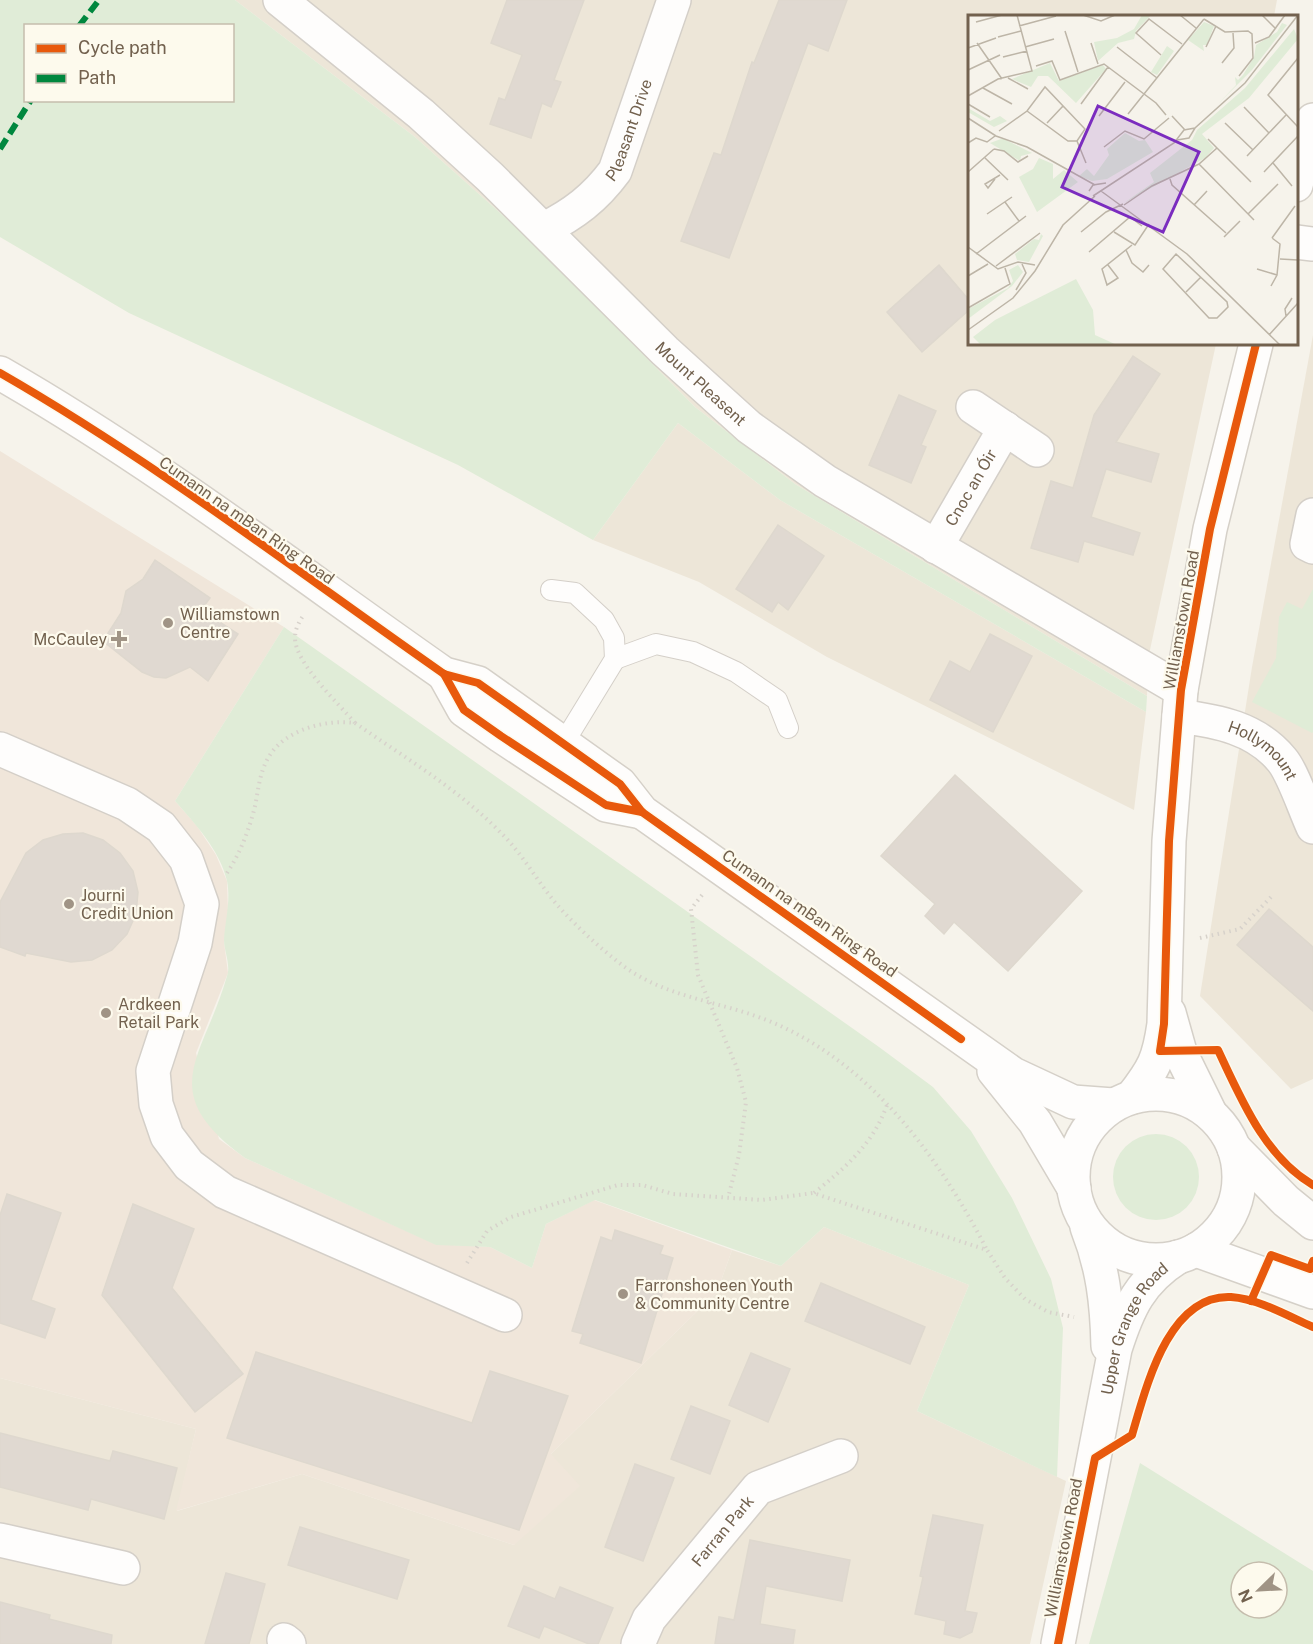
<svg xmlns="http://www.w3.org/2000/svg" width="1313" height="1644" viewBox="0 0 1313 1644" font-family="'Public Sans',sans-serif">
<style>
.residential{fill:#ede6d8}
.commercial{fill:#f0e6da}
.green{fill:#e0ecd7;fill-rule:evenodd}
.building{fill:#e0d9d1;stroke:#ded8ce;stroke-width:1.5}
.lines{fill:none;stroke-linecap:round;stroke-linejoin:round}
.lane-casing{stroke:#d4cfc8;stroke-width:22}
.street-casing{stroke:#d4cfc8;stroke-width:36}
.secondary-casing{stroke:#d5d0c8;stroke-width:36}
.path{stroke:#d7d2cb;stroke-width:4;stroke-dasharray:1.5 4.5;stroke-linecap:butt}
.lane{stroke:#fefdfc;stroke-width:20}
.street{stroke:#fefdfc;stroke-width:33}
.secondary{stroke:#fefdfc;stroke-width:33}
.quiet{stroke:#00873e;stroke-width:6;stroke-dasharray:12 6;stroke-linecap:butt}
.cycleway-casing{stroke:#fdfaed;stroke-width:11}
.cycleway{stroke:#e8590c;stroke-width:8}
.poi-dot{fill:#a09485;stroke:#fdfaed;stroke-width:2}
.labels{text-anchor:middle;stroke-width:4.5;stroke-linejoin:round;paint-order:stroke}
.street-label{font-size:16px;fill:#72614e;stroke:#fdfaed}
.poi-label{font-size:16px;fill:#72614e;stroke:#fdfaed;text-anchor:start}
.inset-road{fill:none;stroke:#bdb5a7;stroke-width:1.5}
.view{fill:#7b2cbf;fill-opacity:0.15;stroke:#7b2cbf;stroke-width:3}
.inset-edge{fill:none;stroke:#72614e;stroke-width:3}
</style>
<rect width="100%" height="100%" fill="#f6f3eb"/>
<g class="residential">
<polygon points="235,0 1277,0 1274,16 970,16 970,344 1216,344 1148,659 1147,696 795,484 695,407 527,237 415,137"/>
<polygon points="1313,335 1313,1079 1291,1089 1200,996 1252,667"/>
<polygon points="678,423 780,500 1146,712 1134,810 827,657 699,582 593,540"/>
<polygon points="824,1227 969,1285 917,1411 1066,1481 1030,1644 0,1644 0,1378 196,1429 177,1511 302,1474 514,1545 551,1454 717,1292 732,1250 781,1266"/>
</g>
<polygon class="commercial" points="0,451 284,627 175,801 197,826 216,855 227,881 228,911 224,942 228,973 196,1053 219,1139 245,1158 435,1244 490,1247 532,1268 546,1224 594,1200 732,1250 717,1292 551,1454 580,1486 514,1545 302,1474 176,1511 196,1429 0,1378"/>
<g class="green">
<path d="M 0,0 L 235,0 L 415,137 L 527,237 L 695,407 L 795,484 L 1147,696 L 1146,712 L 780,500 L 678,423 L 593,540 L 458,465 L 129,313 L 0,237 ZM 26,26 L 232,26 L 232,100 L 26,100 Z"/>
<polygon points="1313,589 1313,732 1312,733 1252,702 1276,658 1279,617 1287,602 1302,609"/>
<path d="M 284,627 L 879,1047 L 933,1087 L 971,1131 L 1012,1198 L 1051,1279 L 1063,1328 L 1057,1477 L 917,1411 L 969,1285 L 824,1227 L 781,1266 L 595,1200 L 546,1224 L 532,1268 L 490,1247 L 436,1245 L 245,1158 C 153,1091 204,1058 227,976 C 231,965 224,951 224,940 C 225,921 231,900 227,881 C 220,850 195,824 175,801 Z"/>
<circle cx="1156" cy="1177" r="43"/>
<path d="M 1140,1463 L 1313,1571 L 1313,1644 L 1089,1644 ZM 1241,1572 L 1277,1572 L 1277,1608 L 1241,1608 Z"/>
</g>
<g class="building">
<polygon points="507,0 584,0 554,80 561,82 551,107 542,103 531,138 490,124 499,98 505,100 522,55 491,43"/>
<polygon points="779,0 847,0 828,51 808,43 729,258 681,241 714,153 721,155 752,62 754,63"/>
<polygon points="939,265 969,300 969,310 922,352 887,312"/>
<polygon points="1133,356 1160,374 1116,442 1159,454 1151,482 1106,469 1091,517 1140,533 1133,555 1084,541 1078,562 1031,548 1051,481 1073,488 1094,415"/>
<polygon points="899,395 936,411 921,445 926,447 911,483 869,465"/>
<polygon points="778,525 824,556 788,610 778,602 772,612 736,589"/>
<polygon points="155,560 210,598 201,610 238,634 208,681 190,667 166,678 154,677 142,672 103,641 121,613 126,591 143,579"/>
<polygon points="990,634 1032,656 993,732 930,700 950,661 970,672"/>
<polygon points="955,775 1082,891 1008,971 954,922 944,934 925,916 935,904 881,856"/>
<polygon points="83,833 103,840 120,853 133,871 138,892 136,914 127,934 112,950 92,960 71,962 26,953 25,956 0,947 0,902 26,853 43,840 63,834"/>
<polygon points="1269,909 1313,947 1313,1011 1237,945"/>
<polygon points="7,1194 61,1213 31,1300 55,1309 45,1338 0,1323 0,1215"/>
<polygon points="133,1204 194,1229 172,1288 243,1374 195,1412 102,1295"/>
<polygon points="615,1230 663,1246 660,1254 673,1258 641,1363 580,1343 583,1334 572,1331 601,1237 612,1241"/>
<polygon points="821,1283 925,1327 910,1364 805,1321"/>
<polygon points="256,1352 472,1423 490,1371 568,1396 519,1530 227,1438"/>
<polygon points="751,1353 790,1369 768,1422 729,1405"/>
<polygon points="691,1406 730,1421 710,1474 671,1459"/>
<polygon points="0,1433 110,1461 113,1451 177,1468 164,1519 91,1499 88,1510 0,1487"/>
<polygon points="635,1464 674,1478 643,1561 605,1547"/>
<polygon points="933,1515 983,1525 965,1611 977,1613 972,1632 960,1638 944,1634 946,1621 915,1614 923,1577 920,1576"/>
<polygon points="300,1527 409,1560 397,1599 288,1565"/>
<polygon points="750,1540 850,1560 842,1601 766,1586 760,1624 795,1630 793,1644 715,1644 719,1617 734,1620"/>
<polygon points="226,1573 265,1584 249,1644 205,1644"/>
<polygon points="524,1586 555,1599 560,1587 613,1608 598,1644 589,1644 544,1626 539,1638 508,1626"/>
<polygon points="0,1602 50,1615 49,1619 112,1635 111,1644 0,1644"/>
</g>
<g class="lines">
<g class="lane-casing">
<g id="lane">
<polyline points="551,590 575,593 604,620 614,638 615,659 563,744"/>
<polyline points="615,659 656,644 693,652 736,672 777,700 788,728"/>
</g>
</g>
<g class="street-casing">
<g id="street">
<path id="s1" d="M 280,0 L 421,114 L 490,177 L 665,351 L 749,427 L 825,481 L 1181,690"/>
<path id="s2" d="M 544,229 C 574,214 595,198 615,171 L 674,0"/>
<polyline points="1296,242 1313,244"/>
<polyline points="973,407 1037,450"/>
<polyline points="1313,515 1307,544 1313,547"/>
<path id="s3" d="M 936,547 L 1005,428"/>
<path id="s4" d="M 1179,716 C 1217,721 1256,728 1282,760 C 1293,773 1305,810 1313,827"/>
<polyline points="0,749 127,804 161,827 186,859 202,904 195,943 153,1071 156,1104 167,1136 189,1165 225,1192 505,1315"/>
<polyline points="0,1540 123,1568"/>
<polyline points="284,1640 289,1644"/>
<path id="s5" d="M 638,1644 L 649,1619 L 758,1488 L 841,1456"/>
</g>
</g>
<g class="secondary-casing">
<g id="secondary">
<polyline points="1296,185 1313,120"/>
<path d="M 0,373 C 155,462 298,572 444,674 L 478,683 L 502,700 L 620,784 L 642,812 L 1013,1074 L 1073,1102 L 1113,1105"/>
<polyline points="444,674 464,710 501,736 606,805 642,812"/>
<polyline points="1169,1013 1180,1052 1210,1113"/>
<polyline points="994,1071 1035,1122 1074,1188"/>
<circle cx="1156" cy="1177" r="83"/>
<path d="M 1132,1097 C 1154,1069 1159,1059 1164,1024 L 1169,841 L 1181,690 L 1210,529 L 1256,344"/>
<polyline points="1234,1148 1286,1201 1313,1223"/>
<path d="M 1087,1227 C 1103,1267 1107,1304 1108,1346"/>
<polyline points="1196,1250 1313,1292"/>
<path id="s6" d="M 1058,1644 L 1115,1349 C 1128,1308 1140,1281 1178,1257"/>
</g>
</g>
<g class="path">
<path d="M 355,723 C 404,757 458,789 500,832 C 523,854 538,883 559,907 C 578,928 600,948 622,965 C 666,998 720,1001 769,1021 C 870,1062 939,1157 987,1250"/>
<path d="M 227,873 C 239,855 247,835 253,814 C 258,797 258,777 267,760 C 282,730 325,719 355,723 C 339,704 295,663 295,638 C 295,629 299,622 303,616"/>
<polyline points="702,895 691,909 698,975 737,1068 746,1102 739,1155 728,1198"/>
<polyline points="1200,938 1240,929 1271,897"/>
<path d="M 814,1193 C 846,1167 873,1144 887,1105"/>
<polyline points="467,1263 487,1231 511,1217 618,1185 642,1185 673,1194 762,1200 813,1193 987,1250 1005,1278 1025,1299 1048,1312 1074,1317"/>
</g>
<use href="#lane" class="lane"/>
<use href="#street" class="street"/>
<use href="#secondary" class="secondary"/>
<g class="quiet">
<polyline points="79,26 99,0"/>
<polyline points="0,149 31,100"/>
</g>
<g class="cycleway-casing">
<g id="cycleway">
<path d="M 1256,344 L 1210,529 L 1181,690 L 1169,841 L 1164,1024 L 1160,1051 L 1218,1050 C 1241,1099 1265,1157 1313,1185"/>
<path d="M 0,373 C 155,462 298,572 444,674 L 478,683 L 502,700 L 620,784 L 642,812 L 961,1039"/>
<polyline points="444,674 464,710 501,736 606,805 642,812"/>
<polyline points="1251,1301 1271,1255 1310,1269 1313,1261"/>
<path d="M 1058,1644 L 1095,1458 L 1132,1435 C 1146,1388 1168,1294 1231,1297 C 1259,1299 1288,1316 1313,1327"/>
</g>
</g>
<use href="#cycleway" class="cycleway"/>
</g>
<g class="poi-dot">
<circle cx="168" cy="623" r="6"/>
<path d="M116 630h6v6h6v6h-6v6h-6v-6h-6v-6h6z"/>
<circle cx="69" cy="904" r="6"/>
<circle cx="106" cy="1013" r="6"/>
<circle cx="623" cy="1294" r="6"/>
</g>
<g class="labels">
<g class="street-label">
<text dy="6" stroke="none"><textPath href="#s2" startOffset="136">Pleasant Drive</textPath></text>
<text dy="6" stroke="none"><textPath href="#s1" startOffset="570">Mount Pleasent</textPath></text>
<text dy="6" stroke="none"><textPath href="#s3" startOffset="69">Cnoc an Óir</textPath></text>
<text transform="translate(247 520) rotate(35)" y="6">Cumann na mBan Ring Road</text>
<text transform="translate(1181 620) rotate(-80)" y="6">Williamstown Road</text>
<text dy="6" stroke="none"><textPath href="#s4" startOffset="94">Hollymount</textPath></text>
<text transform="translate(810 913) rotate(35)" y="6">Cumann na mBan Ring Road</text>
<text dy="6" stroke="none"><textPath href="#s6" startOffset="327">Upper Grange Road</textPath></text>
<text dy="6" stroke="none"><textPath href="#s5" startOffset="142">Farran Park</textPath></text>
<text transform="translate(1063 1548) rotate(-79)" y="6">Williamstown Road</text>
</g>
<g class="poi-label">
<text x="180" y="620">Williamstown<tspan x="180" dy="18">Centre</tspan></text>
<text x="107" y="645" text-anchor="end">McCauley</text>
<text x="81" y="901">Journi<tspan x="81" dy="18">Credit Union</tspan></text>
<text x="118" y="1010">Ardkeen<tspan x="118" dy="18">Retail Park</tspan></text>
<text x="635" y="1291">Farronshoneen Youth<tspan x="635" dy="18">&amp; Community Centre</tspan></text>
</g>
</g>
<g transform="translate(968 15)">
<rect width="330" height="330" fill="#f6f3eb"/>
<path d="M 174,0 L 183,0 L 168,16 L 166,24 L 150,28 L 130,46 L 126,27 L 149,23 L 166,14 ZM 236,7 L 246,11 L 239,30 L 235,30 L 236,36 L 220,25 ZM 314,8 L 319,10 L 284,55 L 250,89 L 268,70 L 267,62 L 270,65 L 275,60 L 286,42 L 288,30 L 309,17 ZM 326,14 L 330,24 L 281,83 L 234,119 L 246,133 L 237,143 L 156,188 L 186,167 L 182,158 L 224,125 L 229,115 L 277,73 ZM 199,31 L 206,36 L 189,60 L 183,57 ZM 82,48 L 91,66 L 135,50 L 138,54 L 108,88 L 80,61 L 70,61 L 63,72 L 44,64 ZM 0,93 L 22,106 L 32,101 L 39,106 L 26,112 L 0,97 ZM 157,118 L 171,126 L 177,125 L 185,137 L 139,164 L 124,166 L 111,161 L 119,154 L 126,161 L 141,140 L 139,134 ZM 33,124 L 36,124 L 64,138 L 53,141 L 52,146 L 22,128 ZM 71,143 L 85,149 L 85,164 L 96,155 L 110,167 L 69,197 L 51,162 L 65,154 ZM 73,219 L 75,221 L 61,247 L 49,245 L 47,239 L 66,224 L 71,225 ZM 50,250 L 55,257 L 44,271 L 0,304 L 0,294 L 40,273 L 45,266 L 41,255 ZM 108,264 L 125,295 L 127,320 L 149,330 L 13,330 L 5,322 L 27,305 Z" fill="#e0ecd7"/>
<path class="inset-road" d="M 115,0 L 133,6 L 147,0M 212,0 L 228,13M 294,0 L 308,14M 236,4 L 257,17 L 280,16 L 284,19 L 285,43 L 271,61M 8,7 L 34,0M 51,11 L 88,1M 97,16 L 110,57M 30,22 L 53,16M 9,28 L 34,64M 123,28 L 130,49M 287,28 L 301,22 L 317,0M 57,32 L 86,24M 149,32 L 189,63M 238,32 L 248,11M 0,33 L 28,23M 193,40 L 168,18 L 181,4 L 214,29M 35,42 L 59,36M 330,43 L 300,80 L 330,112M 254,48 L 266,33 L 265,18M 68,51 L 84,46 L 92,65 L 136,49 L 188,88 L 198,100M 0,55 L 32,40M 40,63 L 60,74M 15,73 L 44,89M 0,81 L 30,64 L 64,56 L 49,0M 0,89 L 22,102M 113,89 L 140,52M 276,92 L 301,118M 160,99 L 236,4M 131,101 L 157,67M 204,101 L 217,115M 0,103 L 28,121 L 59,132 L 127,170M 79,108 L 95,91M 257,108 L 285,135M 31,116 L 59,96 L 77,72 L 117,114 L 109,126 L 100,126 L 59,96M 240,124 L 283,167M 209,125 L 221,123 L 227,113 L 277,68 L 330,0M 109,126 L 118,148M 0,128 L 8,123 L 19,127 L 27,121M 136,132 L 157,116 L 176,124 L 201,103M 26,134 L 36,136 L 50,147 L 60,141M 279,141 L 318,100M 17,143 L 40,165M 305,148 L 324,171M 231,149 L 286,205M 0,157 L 26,134M 296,157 L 330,121M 27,164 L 20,173 L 17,169 L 32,160M 202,164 L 204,170 L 258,218M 121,176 L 125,170 L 138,168M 133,176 L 219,239 L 312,330M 125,181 L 206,128 L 216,115 L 227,113M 37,187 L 51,206M 156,190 L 184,171 L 231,149 L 249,133M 226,190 L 239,176M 19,199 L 44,182M 280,199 L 310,169M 113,217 L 138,197 L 155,189M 146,217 L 167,230 L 181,209M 256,222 L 272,206M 304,223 L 327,191M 0,232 L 30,254 L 50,247 L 67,250M 158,235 L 164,248 L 175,257 L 181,250M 121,237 L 162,202 L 174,211M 8,239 L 58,201M 208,239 L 259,287 L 260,292 L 249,303 L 241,303 L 195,254 ZM 312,244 L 330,245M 140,250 L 150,263 L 139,270 L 134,254 L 164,230M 28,251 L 72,218M 289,254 L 309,260M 0,261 L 20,249M 303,271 L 309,260 L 312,229 L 304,223M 48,275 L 58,258 L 54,249M 218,277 L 233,262M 0,293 L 42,269 L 37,253M 318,301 L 317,294 L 324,283M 0,315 L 45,283 L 67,256 L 95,210 L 127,181M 301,320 L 330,288"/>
<path class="view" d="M 130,91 L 231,137 L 195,217 L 94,172 Z"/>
<rect width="330" height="330" class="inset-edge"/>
</g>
<rect x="24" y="24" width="210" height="78" fill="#fdfaed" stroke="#c5bdad" stroke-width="1.5"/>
<rect x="36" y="44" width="30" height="9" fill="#e8590c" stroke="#c5bdad" stroke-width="1.5"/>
<text x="78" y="54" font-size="18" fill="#72614e">Cycle path</text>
<rect x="36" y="74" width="30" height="9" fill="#00873e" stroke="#c5bdad" stroke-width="1.5"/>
<text x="78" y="84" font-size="18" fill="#72614e">Path</text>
<g transform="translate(1259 1590) rotate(246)"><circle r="28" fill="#fdfaed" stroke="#c5bdad" stroke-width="1.5"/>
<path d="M0-4.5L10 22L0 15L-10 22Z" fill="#a09485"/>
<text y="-9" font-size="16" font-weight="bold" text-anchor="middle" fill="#72614e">N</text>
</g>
</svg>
